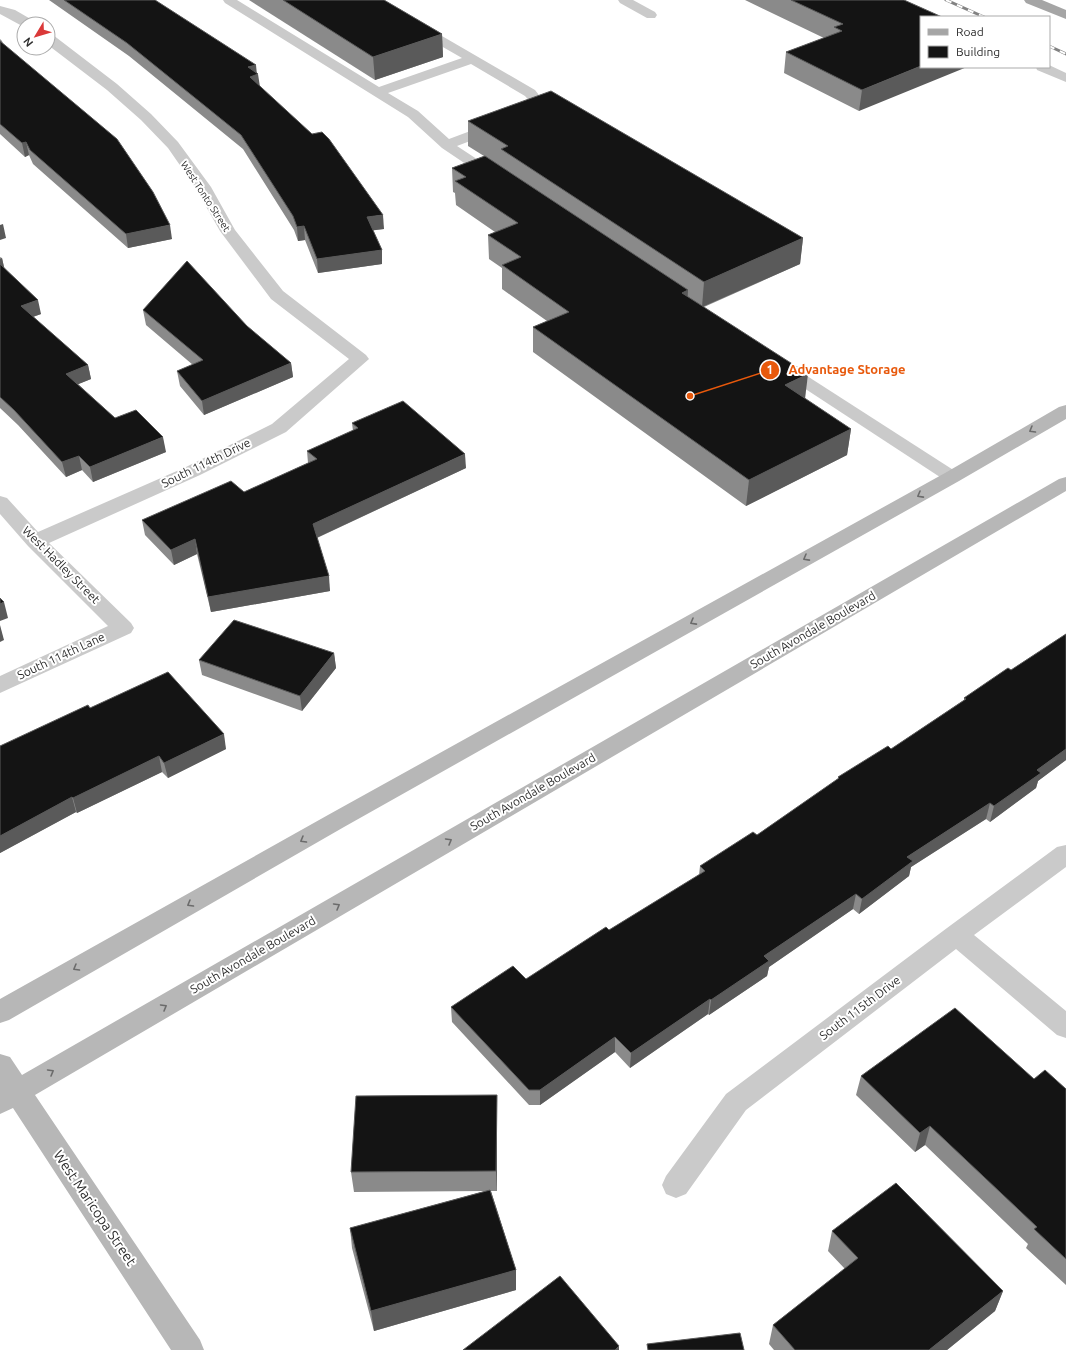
<svg xmlns="http://www.w3.org/2000/svg" width="1066" height="1350" viewBox="0 0 1066 1350" font-family="Ubuntu,sans-serif">
<style>
.lines{fill:none;stroke-linecap:round;stroke-linejoin:round}
.lane{fill:#cacaca;fill-rule:evenodd}
.street{fill:#cacaca;fill-rule:evenodd}
.secondary{fill:#b7b7b7;fill-rule:evenodd}
.primary{fill:#a5a5a5;fill-rule:evenodd}
.rail-casing{stroke:#828282;stroke-width:3}
.rail{stroke:#fff;stroke-width:2;stroke-dasharray:6;stroke-linecap:butt}
.wall{fill:#8a8a8a}
.shaded-wall{fill:#5a5a5a}
.building{fill:#141414;stroke:#5a5a5a}
.oneway{stroke:#6b6b6b}
.labels{text-anchor:middle;stroke-width:4;stroke-linejoin:round;paint-order:stroke}
.far-street-label{font-size:10px;fill:#2d2d2d;stroke:#fff}
.street-label{font-size:12px;fill:#2d2d2d;stroke:#fff}
.near-street-label{font-size:14px;fill:#2d2d2d;stroke:#fff}
.leader{fill:none;stroke:#e8590c;stroke-width:1.5}
.callout-dot{fill:#e8590c;stroke:#fff;stroke-width:1.5}
.mark-label{font-size:12px;text-anchor:middle;font-weight:bold;fill:#fff}
.callout-label{font-size:13px;text-anchor:middle;font-weight:bold;fill:#e8590c;stroke:#fff;stroke-width:4;stroke-linejoin:round;paint-order:stroke}
</style>
<rect width="100%" height="100%" fill="#fff"/>
<g class="lines">
<g class="lane">
<path d="M 223,0 L 237,0 L 379,87 L 462,58 L 415,31 L 413,28 L 415,25 L 423,25 L 535,90 L 546,104 C 539,113 531,122 519,119 L 517,116 C 520,111 527,108 532,104 L 525,96 L 471,64 L 388,93 L 418,111 L 449,139 L 489,124 L 499,124 L 501,127 L 499,130 L 457,146 L 498,173 L 500,176 L 498,179 L 493,180 L 488,179 L 442,148 L 408,117 L 225,3 Z"/>
<polygon points="618,0 633,0 655,12 657,15 655,18 647,18 620,3"/>
<polygon points="1049,65 1066,73 1066,82 1037,70 1036,67 1049,67"/>
<polygon points="784,363 790,365 958,473 961,477 958,481 952,482 946,481 778,371 776,368 778,365"/>
</g>
<g class="street">
<polygon points="0,6 15,10 34,21 36,24 24,24 24,27 0,14"/>
<polygon points="48,34 53,35 117,84 151,114 178,142 211,187 235,230 283,291 366,355 369,359 286,432 200,475 49,543 131,623 134,628 131,633 0,693 0,676 108,626 28,546 0,514 0,496 7,498 38,532 186,467 272,424 349,359 271,299 220,231 195,187 168,148 141,120 107,90 48,45"/>
<polygon points="1066,845 1066,867 974,935 1066,1011 1066,1038 1057,1035 956,949 746,1110 686,1194 676,1198 666,1194 662,1185 666,1176 726,1094 947,928 1057,847"/>
</g>
<g class="secondary">
<polygon points="1066,405 1066,419 959,481 344,827 9,1020 0,1023 0,999 328,815 945,473 1059,407"/>
<polygon points="1066,477 1066,491 35,1095 200,1340 204,1350 171,1350 13,1108 0,1114 0,1054 10,1057 22,1075 1059,479"/>
</g>
<polygon class="primary" points="1024,0 1042,0 1066,10 1066,19 1026,3"/>
<g class="rail-casing">
<g id="rail">
<polyline points="946,0 984,17"/>
<polyline points="1049,46 1066,54"/>
</g>
</g>
<use href="#rail" class="rail"/>
</g>
<g class="wall">
<polygon points="49,0 155,0 257,73 259,85 384,229 373,230 382,250 382,264 318,273 305,240 298,241 294,230 243,149 129,56"/>
<polygon points="249,0 384,0 442,34 443,57 375,80"/>
<polygon points="745,0 904,0 859,111 784,73 786,52 824,38"/>
<polygon points="0,39 2,41 3,44 172,239 128,248 33,164 29,155 25,157 0,134"/>
<polygon points="468,121 803,238 800,264 704,307 805,399 851,429 847,455 746,506 533,352 533,327 547,321 502,289 502,268 489,259 488,235 495,232 456,205 455,193 453,192 452,168 484,156 468,146"/>
<polygon points="0,257 2,258 4,267 41,314 33,317 88,365 91,379 78,384 115,418 166,452 93,482 82,470 66,477 18,425 0,408"/>
<polygon points="143,310 247,326 291,363 293,377 204,415 180,386 177,371 193,365 146,325"/>
<polygon points="352,423 466,468 317,538 330,591 211,612 197,554 174,565 145,535 142,520 244,492 308,463 307,451 353,431"/>
<polygon points="1066,634 1066,760 1038,781 1036,788 990,822 986,819 911,867 909,876 859,914 853,909 769,967 767,976 709,1015 708,1014 630,1068 615,1052 540,1105 529,1105 452,1022 451,1007 526,979 609,930 699,875 700,866 757,835 838,780 838,777 891,749 964,700 964,698 1011,670"/>
<polygon points="334,653 336,668 302,711 202,675 199,660"/>
<polygon points="90,708 226,749 168,778 162,772 77,813 76,812 0,853 0,746"/>
<polygon points="861,1076 1034,1079 1066,1089 1066,1285 1026,1248 1028,1244 925,1145 915,1152 856,1095"/>
<polygon points="497,1095 497,1191 491,1191 516,1270 516,1290 374,1331 352,1248 350,1228 485,1191 354,1192 351,1172"/>
<polygon points="832,1231 1003,1291 995,1311 947,1350 774,1350 769,1344 773,1325 845,1269 828,1251"/>
</g>
<g class="shaded-wall">
<polygon points="442,34 443,57 375,80 373,57"/>
<polygon points="256,65 257,75 258,74 260,87 252,89 248,67"/>
<polygon points="921,66 921,67 967,67 859,111 862,90"/>
<polygon points="26,142 29,155 25,157 22,143"/>
<polygon points="383,215 384,229 368,231 367,217"/>
<polygon points="3,224 6,238 0,240 0,225"/>
<polygon points="170,225 172,239 128,248 126,234"/>
<polygon points="304,226 305,240 298,241 297,227"/>
<polygon points="803,238 800,264 702,307 704,282"/>
<polygon points="382,250 382,264 318,273 317,259"/>
<polygon points="2,258 5,272 0,274 0,259"/>
<polygon points="688,290 687,314 682,293"/>
<polygon points="38,300 41,314 24,320 21,306"/>
<polygon points="291,363 293,377 204,415 202,401"/>
<polygon points="88,365 91,379 69,388 66,374"/>
<polygon points="808,374 805,399 785,385"/>
<polygon points="851,429 847,455 746,506 749,480"/>
<polygon points="163,437 166,452 93,482 90,467"/>
<polygon points="465,454 466,468 314,539 313,524"/>
<polygon points="79,456 82,470 66,477 62,462"/>
<polygon points="195,539 197,554 174,565 171,550"/>
<polygon points="329,576 330,591 211,612 208,597"/>
<polygon points="4,602 8,618 0,621 0,604"/>
<polygon points="0,625 4,640 0,642"/>
<polygon points="334,653 336,668 302,711 300,696"/>
<polygon points="224,734 226,749 168,778 164,763"/>
<polygon points="1066,749 1066,760 1038,781 1036,788 990,822 994,806 1037,770"/>
<polygon points="159,756 162,772 77,813 73,798"/>
<polygon points="72,797 76,812 0,853 0,836"/>
<polygon points="990,803 986,819 911,867 909,876 859,914 862,899 907,857"/>
<polygon points="856,894 853,909 769,967 767,976 709,1015 711,1000 764,956"/>
<polygon points="710,999 708,1014 630,1068 631,1053"/>
<polygon points="615,1037 615,1052 540,1105 540,1090"/>
<polygon points="497,1095 497,1191 496,1171"/>
<polygon points="930,1126 925,1145 915,1152 920,1133"/>
<polygon points="516,1270 516,1290 374,1331 371,1311"/>
<polygon points="1003,1291 995,1311 947,1350 929,1350"/>
<polygon points="619,1346 619,1350 615,1350"/>
</g>
<g class="building">
<polygon points="64,0 155,0 256,65 248,67 258,74 250,77 312,134 322,132 329,139 383,215 367,217 382,250 317,259 304,226 297,227 293,216 241,135 127,43"/>
<polygon points="283,0 384,0 442,34 373,57"/>
<polygon points="791,0 904,0 942,17 921,17 921,66 862,90 786,52 842,31 834,27 843,24"/>
<polygon points="0,41 117,139 153,192 170,225 126,234 30,150 26,142 22,143 0,124"/>
<polygon points="551,91 803,238 704,282 501,149 508,146 468,121"/>
<polygon points="485,156 688,290 682,293 808,374 785,385 851,429 749,480 533,327 569,312 502,265 521,257 488,235 518,223 455,181 466,177 452,168"/>
<polygon points="187,261 247,326 291,363 202,401 177,371 203,360 143,310"/>
<polygon points="0,264 38,300 21,306 88,365 66,374 115,418 136,410 163,437 90,467 79,456 62,462 14,410 0,397"/>
<polygon points="403,401 465,454 313,524 329,576 208,597 195,539 171,550 142,520 231,481 244,492 317,459 307,451 358,428 352,423"/>
<polygon points="0,598 4,602 0,604"/>
<polygon points="234,620 334,653 300,696 199,660"/>
<polygon points="1066,634 1066,749 1037,770 1041,773 994,806 990,803 907,857 913,861 862,899 856,894 764,956 769,961 711,1000 710,999 631,1053 615,1037 540,1090 529,1090 451,1007 513,966 526,979 606,927 609,930 705,871 700,866 753,832 757,835 839,778 838,777 888,746 891,749 966,699 964,698 1008,668 1011,670"/>
<polygon points="168,672 224,734 164,763 159,756 73,798 72,797 0,836 0,746 88,705 90,708"/>
<polygon points="955,1008 1034,1079 1045,1070 1066,1089 1066,1259 1034,1229 1037,1227 930,1126 920,1133 861,1076"/>
<polygon points="497,1095 496,1171 351,1172 356,1096"/>
<polygon points="896,1183 1003,1291 929,1350 795,1350 773,1325 858,1258 832,1231"/>
<polygon points="490,1190 516,1270 371,1311 350,1228"/>
<polygon points="560,1276 619,1346 615,1350 463,1350"/>
<polygon points="740,1333 744,1350 648,1350 647,1344"/>
</g>
<defs><path id="oneway-chevron" d="M-2-3.5L2.5 0L-2 3.5" fill="none" stroke-width="1.6" stroke-linecap="round" stroke-linejoin="round"/></defs>
<g class="oneway">
<use href="#oneway-chevron" transform="translate(1032 430) rotate(150)"/>
<use href="#oneway-chevron" transform="translate(920 495) rotate(151)"/>
<use href="#oneway-chevron" transform="translate(806 558) rotate(151)"/>
<use href="#oneway-chevron" transform="translate(693 622) rotate(151)"/>
<use href="#oneway-chevron" transform="translate(303 840) rotate(150)"/>
<use href="#oneway-chevron" transform="translate(449 841) rotate(-30)"/>
<use href="#oneway-chevron" transform="translate(190 904) rotate(150)"/>
<use href="#oneway-chevron" transform="translate(337 906) rotate(-30)"/>
<use href="#oneway-chevron" transform="translate(76 968) rotate(150)"/>
<use href="#oneway-chevron" transform="translate(164 1007) rotate(-30)"/>
<use href="#oneway-chevron" transform="translate(51 1072) rotate(-30)"/>
</g>
<g class="labels">
<g class="far-street-label">
<text transform="translate(206 196) rotate(57)" y="4">West Tonto Street</text>
</g>
<g class="street-label">
<text transform="translate(206 463) rotate(-26)" y="4">South 114th Drive</text>
<text transform="translate(61 565) rotate(45)" y="4">West Hadley Street</text>
<text transform="translate(813 630) rotate(-30)" y="4">South Avondale Boulevard</text>
<text transform="translate(61 656) rotate(-25)" y="4">South 114th Lane</text>
<text transform="translate(533 792) rotate(-30)" y="4">South Avondale Boulevard</text>
<text transform="translate(253 955) rotate(-30)" y="4">South Avondale Boulevard</text>
<text transform="translate(860 1008) rotate(-37)" y="4">South 115th Drive</text>
</g>
<g class="near-street-label">
<text transform="translate(95 1208) rotate(56)" y="5">West Maricopa Street</text>
</g>
</g>
<path class="leader" d="M690 396L770 370"/>
<g class="callout-dot">
<circle cx="690" cy="396" r="4"/>
<circle cx="770" cy="370" r="10"/>
</g>
<g class="mark-label">
<text x="770" y="374">1</text>
</g>
<g class="callout-label">
<text x="847" y="374">Advantage Storage</text>
</g>
<rect x="920" y="16" width="130" height="52" fill="#ffffff" stroke="#ababab"/>
<rect x="928" y="29" width="20" height="6" fill="#a5a5a5" stroke="#ababab"/>
<text x="956" y="36" font-size="12" fill="#2d2d2d">Road</text>
<rect x="928" y="46" width="20" height="12" fill="#141414" stroke="#ababab"/>
<text x="956" y="56" font-size="12" fill="#2d2d2d">Building</text>
<g transform="translate(36 36) rotate(232)"><circle r="19" fill="#ffffff" stroke="#ababab"/>
<path d="M0-3L7 15L0 10L-7 15Z" fill="#da3939"/>
<text y="-6" font-size="11" font-weight="bold" text-anchor="middle" fill="#2d2d2d">N</text>
</g>
</svg>
